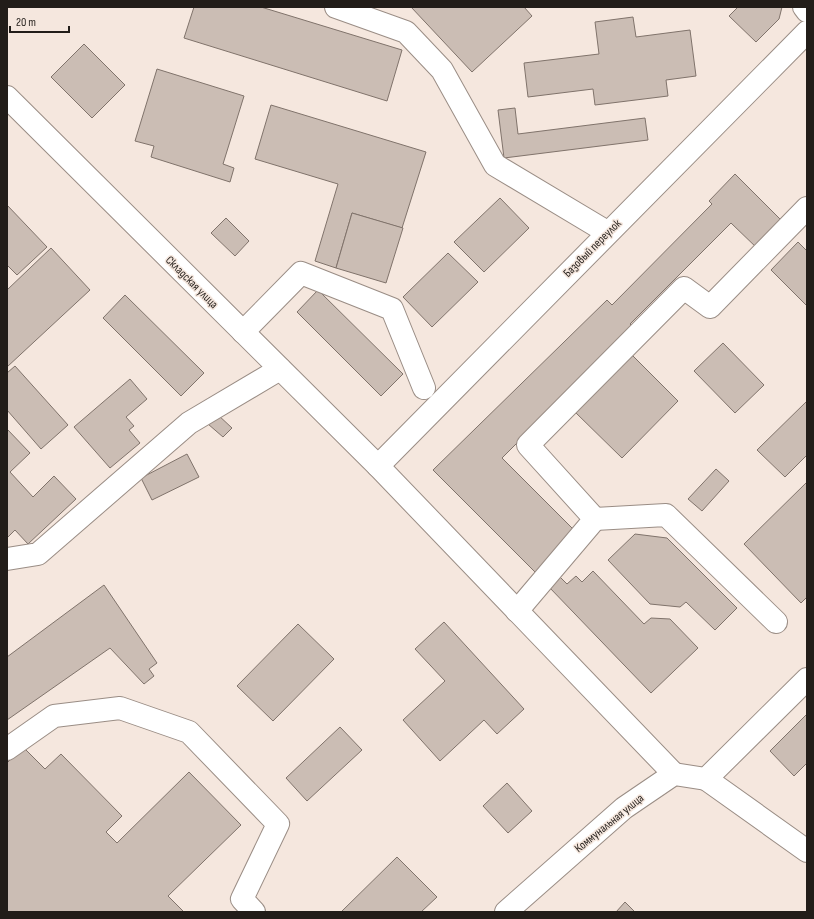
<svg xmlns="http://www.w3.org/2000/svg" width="814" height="919" viewBox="0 0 814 919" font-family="'Sofia Sans Condensed',sans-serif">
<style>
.building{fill:#cbbdb4;stroke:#80736b}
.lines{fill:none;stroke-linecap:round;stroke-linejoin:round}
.minor-casing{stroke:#9a8d85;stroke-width:24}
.minor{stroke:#fff;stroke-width:22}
.labels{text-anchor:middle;stroke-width:3;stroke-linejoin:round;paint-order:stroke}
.street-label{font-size:12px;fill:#221d19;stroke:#f5e7de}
</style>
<rect width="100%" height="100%" fill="#f5e7de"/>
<g class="building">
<polygon points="194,7 261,7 402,50 387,101 184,38"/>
<polygon points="411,7 524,7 532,16 472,72"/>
<polygon points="738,7 782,7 779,19 756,42 729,16"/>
<polygon points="633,17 636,37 690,30 696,76 666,80 668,96 595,105 593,89 528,97 524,63 599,54 595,22"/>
<polygon points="84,44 125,85 92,118 51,77"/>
<polygon points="157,69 244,96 223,164 234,168 230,182 151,157 154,146 135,141"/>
<polygon points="271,105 426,152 402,228 352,213 336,268 315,261 338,184 255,159"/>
<polygon points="515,108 518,134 645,118 648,140 504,158 498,110"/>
<polygon points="735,174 785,224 759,250 731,223 630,324 633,327 502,458 577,533 537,574 433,470 607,300 612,305 712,204 709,201"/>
<polygon points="500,198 529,228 484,272 454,242"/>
<polygon points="7,205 47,247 17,275 7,265"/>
<polygon points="352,213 403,228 386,283 336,268"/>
<polygon points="226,218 249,241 235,256 211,233"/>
<polygon points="798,242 807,251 807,306 771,270"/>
<polygon points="51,248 90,290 7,367 7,290"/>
<polygon points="448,253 478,282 432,327 403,297"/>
<polygon points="318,290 403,374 381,396 297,312"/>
<polygon points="125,295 204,373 181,396 103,318"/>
<polygon points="723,343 764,385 735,413 694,371"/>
<polygon points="631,354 678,401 622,458 574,411"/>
<polygon points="15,366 68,425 41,449 7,410 7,373"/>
<polygon points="130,379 147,399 126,417 134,426 129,430 140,443 110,468 74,427"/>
<polygon points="807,401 807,455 785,477 757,450"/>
<polygon points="217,414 232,428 223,437 208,424"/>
<polygon points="7,429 30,453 10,472 33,497 54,476 76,499 28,544 15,530 7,538"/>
<polygon points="187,454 199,477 152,500 141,478"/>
<polygon points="716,469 729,481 702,511 688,499"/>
<polygon points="807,482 807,597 801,603 744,544"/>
<polygon points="635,534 667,538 737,608 715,630 686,602 680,607 650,604 608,560"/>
<polygon points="593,571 644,624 651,618 670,619 698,648 651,693 549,587 559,576 567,584 576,576 582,582"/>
<polygon points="104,585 157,663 149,669 154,676 144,684 110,648 7,720 7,657"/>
<polygon points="444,622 524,709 497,734 484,720 440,761 403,720 445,681 415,649"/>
<polygon points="298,624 334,659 273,721 237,686"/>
<polygon points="807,714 807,763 794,776 770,751"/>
<polygon points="340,727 362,750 307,801 286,778"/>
<polygon points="23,747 45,769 61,754 122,816 106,832 117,843 189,772 241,825 168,896 184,912 7,912 7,763"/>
<polygon points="507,783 532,811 508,833 483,806"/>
<polygon points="397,857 437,897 421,912 341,912"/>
<polygon points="625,902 635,912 616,912"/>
</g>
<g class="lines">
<g class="minor-casing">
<g id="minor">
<polyline points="336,7 406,32 442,70 495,165 607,232"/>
<polyline points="804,7 807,11"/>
<polyline points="7,97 378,466 674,774"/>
<polyline points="243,332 301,273 392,309 424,388"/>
<polyline points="378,466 807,32"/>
<polyline points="595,519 666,515 776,622"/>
<polyline points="7,559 38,554 189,423 280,369"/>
<polyline points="517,611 595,519 528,445 684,288 710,307 807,208"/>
<polyline points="7,749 54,716 120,708 189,732 278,824 242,899 254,912"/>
<polyline points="706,779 807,851"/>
<polyline points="506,912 624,808 674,774 706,779 807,679"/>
</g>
</g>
<use href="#minor" class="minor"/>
</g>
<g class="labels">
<g class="street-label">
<text transform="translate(592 248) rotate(-45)" y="4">Базовый переулок</text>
<text transform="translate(192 282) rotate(45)" y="4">Складская улица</text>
<text transform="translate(609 823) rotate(-39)" y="4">Коммунальная улица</text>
</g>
</g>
<rect width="814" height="919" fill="none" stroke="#221d19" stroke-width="16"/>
<path d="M10 26v6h59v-6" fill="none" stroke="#221d19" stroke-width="2"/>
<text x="16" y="26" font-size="12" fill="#221d19" stroke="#f5e7de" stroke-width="3" paint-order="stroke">20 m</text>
</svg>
